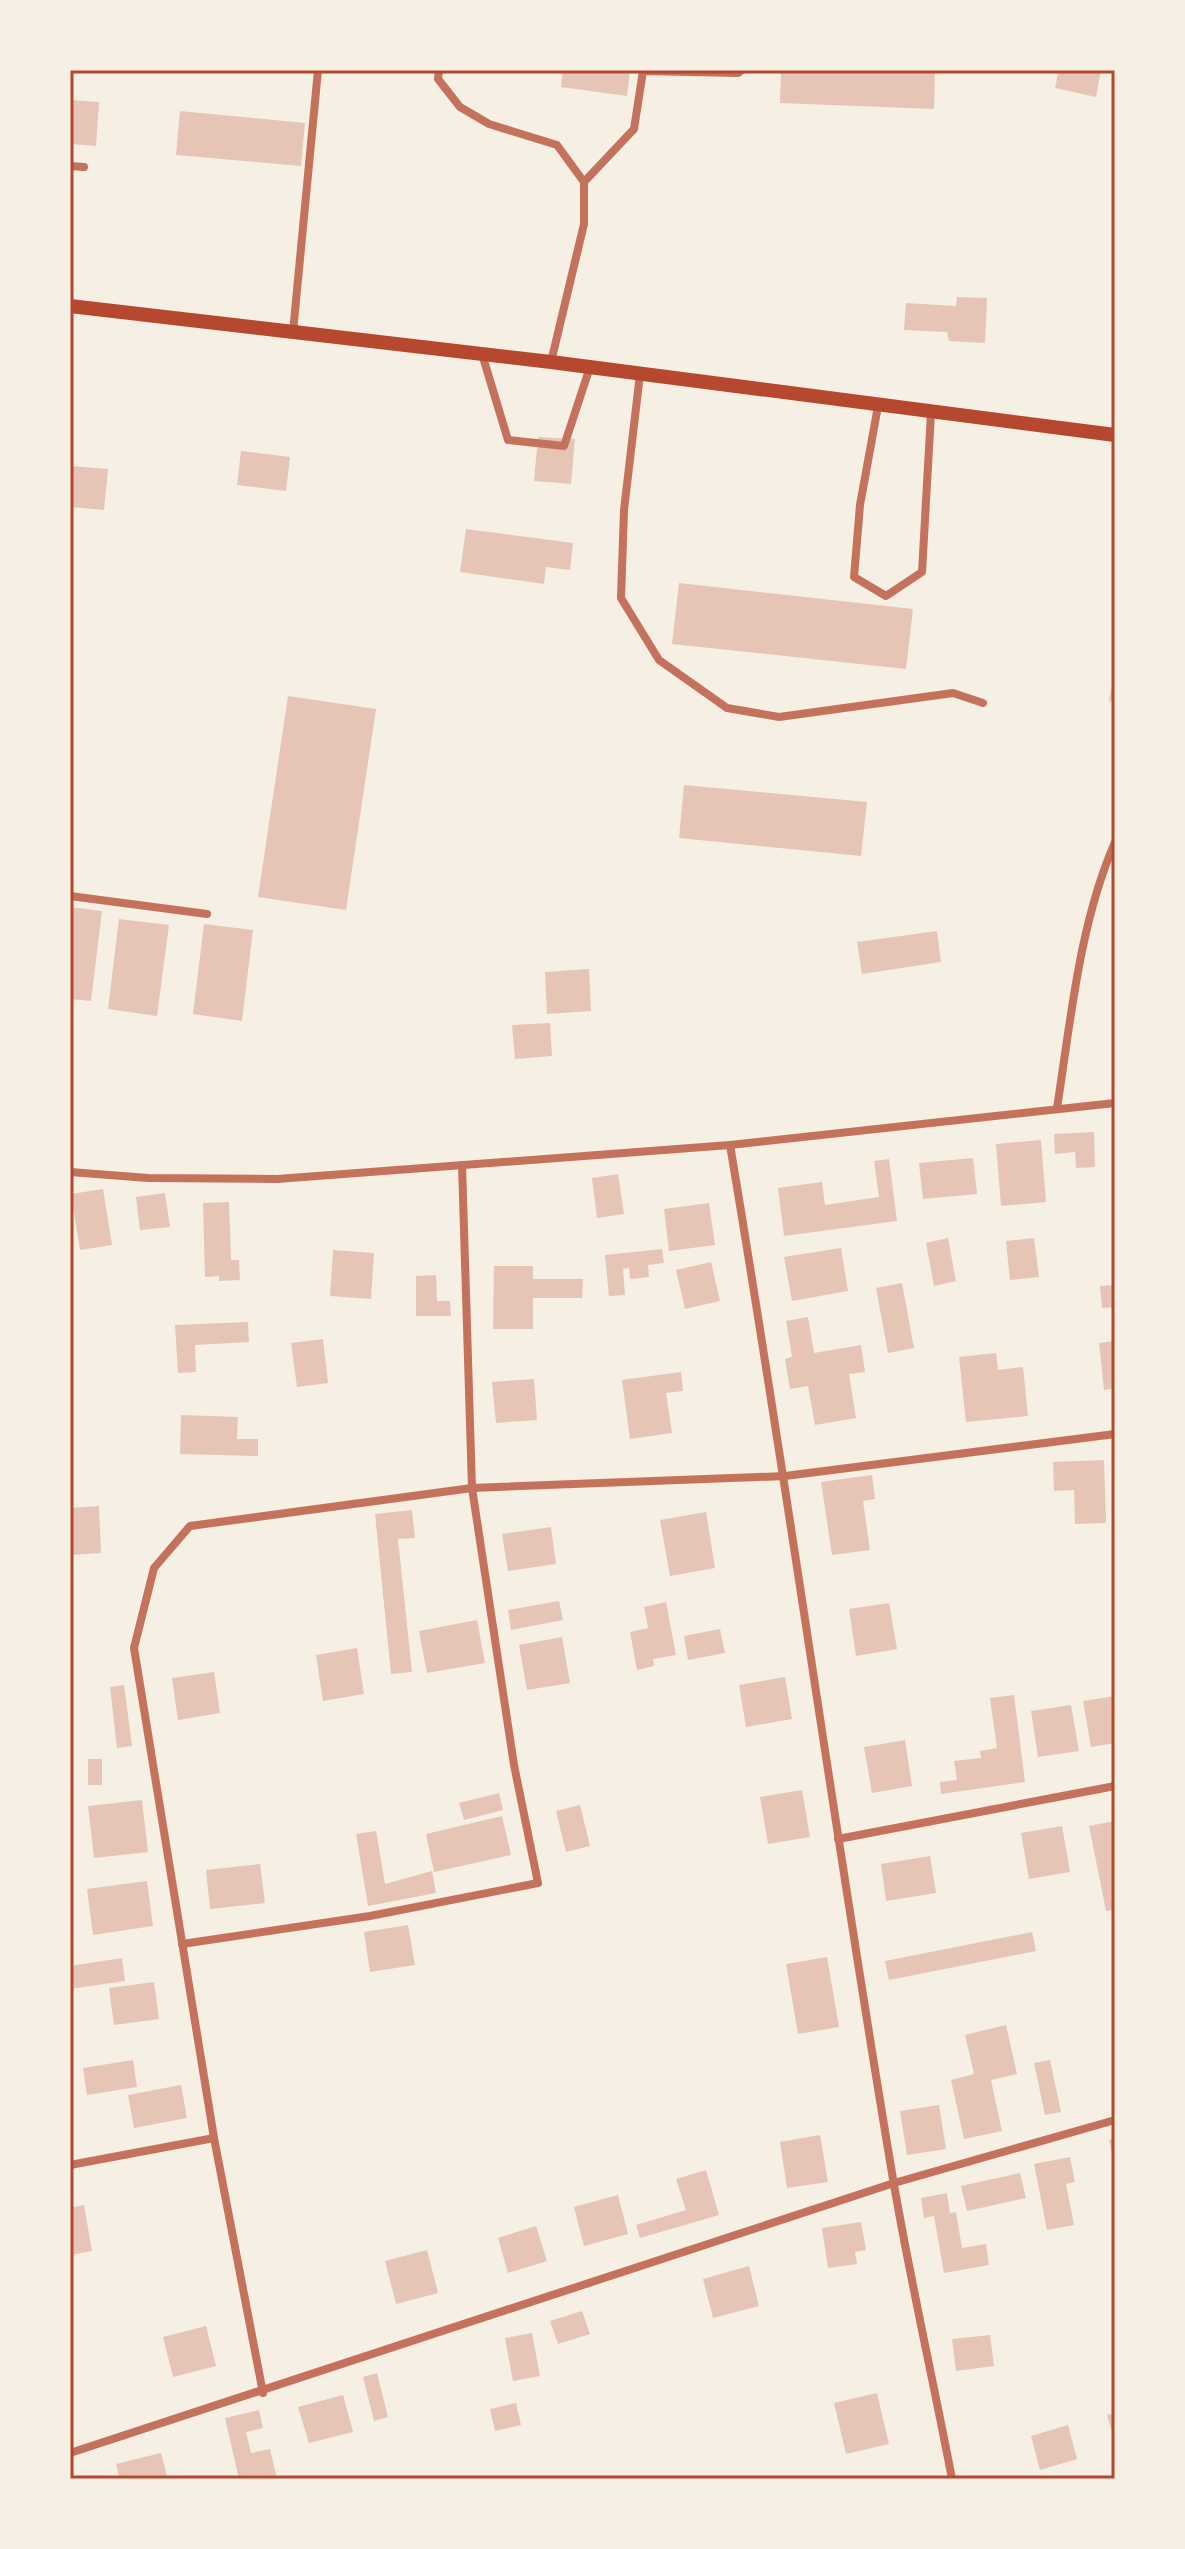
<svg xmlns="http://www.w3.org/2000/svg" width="1185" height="2549" viewBox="0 0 1185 2549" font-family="'Work Sans',sans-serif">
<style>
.building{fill:#e6c5b7}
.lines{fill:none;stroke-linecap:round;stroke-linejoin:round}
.minor{stroke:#c5725c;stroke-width:8}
.secondary{stroke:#b5482f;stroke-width:14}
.neatline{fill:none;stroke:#b5482f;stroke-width:3}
</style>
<rect width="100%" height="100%" fill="#f6efe4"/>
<g class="building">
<polygon points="563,70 630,70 627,96 561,87"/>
<polygon points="781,70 935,70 934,109 780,103"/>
<polygon points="1059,70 1101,70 1096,97 1055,88"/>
<polygon points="70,100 99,102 96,146 70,144"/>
<polygon points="180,111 305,123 301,166 176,155"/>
<polygon points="957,297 987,298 985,343 949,341 947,332 904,330 906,303 956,306"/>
<polygon points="538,437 575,439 571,484 534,481"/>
<polygon points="241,451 290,457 286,491 237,485"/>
<polygon points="70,466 108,469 104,510 70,507"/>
<polygon points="466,529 573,543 570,570 546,567 544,584 460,572"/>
<polygon points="679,583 913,609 906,669 672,644"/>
<polygon points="1113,678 1115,678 1115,702 1109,701"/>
<polygon points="288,696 376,709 346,910 258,897"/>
<polygon points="684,785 867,802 861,856 679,838"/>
<polygon points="70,907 102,911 91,1001 70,999"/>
<polygon points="119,919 169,925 157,1016 108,1009"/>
<polygon points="204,924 253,930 242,1021 193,1014"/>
<polygon points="937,931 941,962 862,974 857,942"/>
<polygon points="589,969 591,1011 547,1014 545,972"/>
<polygon points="550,1023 552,1056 515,1059 512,1025"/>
<polygon points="1094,1132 1095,1167 1076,1168 1075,1152 1055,1154 1054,1134"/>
<polygon points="1041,1140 1046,1202 1001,1206 996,1144"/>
<polygon points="973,1158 977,1194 923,1199 919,1163"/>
<polygon points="889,1159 897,1221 784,1236 778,1188 822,1182 825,1205 879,1197 874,1161"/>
<polygon points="618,1174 624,1214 597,1218 592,1178"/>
<polygon points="103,1189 112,1245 80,1250 71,1194"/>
<polygon points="165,1193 170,1227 140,1230 136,1197"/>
<polygon points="229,1202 231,1260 239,1260 240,1280 219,1281 219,1276 205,1277 203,1203"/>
<polygon points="709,1203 715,1245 669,1251 664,1209"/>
<polygon points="948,1238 956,1281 934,1286 926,1243"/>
<polygon points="1034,1238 1039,1277 1010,1280 1006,1241"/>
<polygon points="841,1248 848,1291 792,1301 784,1257"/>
<polygon points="662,1249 664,1263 648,1265 649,1277 630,1279 629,1268 623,1269 625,1295 609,1296 605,1255"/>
<polygon points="333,1250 374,1253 371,1299 330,1296"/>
<polygon points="711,1262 720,1301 685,1309 676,1270"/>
<polygon points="494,1266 533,1266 533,1279 583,1279 582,1298 533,1298 533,1329 493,1329"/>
<polygon points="436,1275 437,1301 450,1301 451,1316 416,1316 416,1276"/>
<polygon points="902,1283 914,1348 888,1353 876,1288"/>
<polygon points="1115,1285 1115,1307 1102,1308 1100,1286"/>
<polygon points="808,1317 814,1353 861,1345 865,1372 849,1374 856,1418 815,1425 808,1386 790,1389 785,1359 792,1357 786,1321"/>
<polygon points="248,1322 249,1342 195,1345 196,1372 178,1373 175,1325"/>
<polygon points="323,1339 328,1383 297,1387 291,1343"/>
<polygon points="1115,1341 1115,1388 1104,1390 1099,1343"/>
<polygon points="996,1353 998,1370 1023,1367 1028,1416 966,1422 959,1357"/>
<polygon points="681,1372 683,1391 666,1393 672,1433 630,1439 622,1380"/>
<polygon points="534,1379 537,1420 496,1423 492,1382"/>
<polygon points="181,1415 238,1417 237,1439 258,1439 258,1456 180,1454"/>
<polygon points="1104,1460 1106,1523 1075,1524 1074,1490 1054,1491 1053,1462"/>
<polygon points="872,1475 875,1499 863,1501 870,1550 832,1555 821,1482"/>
<polygon points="99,1506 101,1553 70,1555 70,1508"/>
<polygon points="412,1510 415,1538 398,1539 412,1672 391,1674 375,1514"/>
<polygon points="706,1512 715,1568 670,1576 660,1520"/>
<polygon points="551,1527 556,1564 508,1571 502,1534"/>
<polygon points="559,1601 563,1620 511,1630 508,1610"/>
<polygon points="666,1602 676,1655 653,1659 654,1666 637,1670 630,1632 648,1628 644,1607"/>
<polygon points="889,1603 897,1649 856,1656 849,1609"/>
<polygon points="477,1620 485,1663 427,1673 419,1631"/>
<polygon points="720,1629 725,1653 688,1660 684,1636"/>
<polygon points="562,1637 570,1683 527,1690 519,1645"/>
<polygon points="357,1648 364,1694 323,1701 316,1655"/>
<polygon points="214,1672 220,1713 178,1720 172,1678"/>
<polygon points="785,1677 792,1719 746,1727 739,1685"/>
<polygon points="124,1685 132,1746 117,1748 110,1687"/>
<polygon points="1014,1695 1025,1782 941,1794 940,1782 957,1780 954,1761 981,1758 980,1751 997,1748 990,1698"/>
<polygon points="1115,1696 1115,1743 1091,1747 1083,1701"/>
<polygon points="1071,1705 1079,1751 1038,1757 1031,1711"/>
<polygon points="905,1740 912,1786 872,1793 864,1747"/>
<rect x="88" y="1759" width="14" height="26"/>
<polygon points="802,1790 810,1837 768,1844 760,1797"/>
<polygon points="499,1793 503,1810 464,1820 459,1803"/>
<polygon points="142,1800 148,1852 94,1858 88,1806"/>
<polygon points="580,1805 590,1846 566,1852 556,1811"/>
<polygon points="502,1816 511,1855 434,1872 426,1834"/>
<polygon points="1115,1821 1115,1910 1106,1911 1089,1826"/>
<polygon points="1062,1826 1070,1872 1029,1879 1021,1833"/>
<polygon points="376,1831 385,1884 432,1871 436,1893 368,1906 356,1834"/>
<polygon points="930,1856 936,1893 886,1901 881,1864"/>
<polygon points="260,1864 265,1903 210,1909 206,1870"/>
<polygon points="147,1881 153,1926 93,1935 87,1889"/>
<polygon points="408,1925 415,1965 370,1972 364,1932"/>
<polygon points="1032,1932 1036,1951 889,1980 885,1961"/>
<polygon points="827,1957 839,2027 798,2034 786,1964"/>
<polygon points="122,1958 125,1981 70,1989 70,1966"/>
<polygon points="154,1982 159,2019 114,2025 109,1988"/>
<polygon points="1006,2025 1017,2074 991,2080 1002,2131 964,2139 951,2080 974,2074 965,2035"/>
<polygon points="133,2060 137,2087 87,2095 83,2068"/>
<polygon points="1050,2060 1061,2112 1045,2115 1034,2063"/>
<polygon points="181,2085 187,2118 134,2128 128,2095"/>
<polygon points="939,2105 946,2149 907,2155 900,2111"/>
<polygon points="820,2135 828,2182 787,2188 780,2142"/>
<polygon points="1115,2138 1115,2162 1114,2162 1109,2140"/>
<polygon points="1070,2157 1075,2182 1066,2184 1074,2225 1047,2230 1034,2164"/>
<polygon points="706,2170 719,2215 640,2238 636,2225 686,2210 676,2179"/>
<polygon points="1020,2173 1026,2198 967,2211 961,2186"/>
<polygon points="947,2193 950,2213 956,2212 962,2248 986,2244 989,2265 944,2273 934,2216 924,2218 921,2198"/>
<polygon points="618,2195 628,2234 584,2246 574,2207"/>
<polygon points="84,2205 92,2251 70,2255 70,2208"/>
<polygon points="861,2222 866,2250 855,2252 857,2264 828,2268 822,2228"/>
<polygon points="536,2226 547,2261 508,2273 498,2238"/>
<polygon points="427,2250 438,2293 396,2304 385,2261"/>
<polygon points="749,2266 759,2306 713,2318 703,2279"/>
<polygon points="582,2311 590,2334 558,2344 550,2321"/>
<polygon points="206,2326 216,2366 173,2377 163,2337"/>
<polygon points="532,2333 540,2376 513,2381 505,2338"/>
<polygon points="990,2335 994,2366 956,2371 952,2339"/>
<polygon points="377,2373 388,2417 374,2421 363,2377"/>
<polygon points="877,2393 889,2444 846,2454 834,2403"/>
<polygon points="343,2395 353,2432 309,2443 298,2407"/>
<polygon points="516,2403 521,2425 495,2431 490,2409"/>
<polygon points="259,2410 263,2428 246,2432 251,2453 270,2449 277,2479 239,2479 225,2418"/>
<polygon points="1115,2413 1115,2438 1114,2438 1107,2415"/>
<polygon points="1068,2425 1077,2459 1040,2470 1031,2436"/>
<polygon points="161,2453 168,2479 120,2479 116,2464"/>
</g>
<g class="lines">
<g class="minor">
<polyline points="439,70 438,79 460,107 489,124 557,145 584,182 584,224 551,362"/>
<polyline points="70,166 84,167"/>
<polyline points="584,182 634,129 643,71 738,73 742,70"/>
<polyline points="293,332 318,70"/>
<polyline points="482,354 508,440 564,446 590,367"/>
<polyline points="640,374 624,510 621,598 659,660 727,708 779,717 953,693 983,703"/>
<polyline points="878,406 860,505 854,577 886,596 922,572 931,413"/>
<polyline points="70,896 207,914"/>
<path d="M 1057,1108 C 1071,1019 1079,925 1115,842"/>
<path d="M 730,1145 C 788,1489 835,1835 893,2179 C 910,2279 933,2379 952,2479"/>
<polyline points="70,1172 148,1178 277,1179 730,1145 1115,1103"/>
<polyline points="838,1839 1115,1786"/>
<polyline points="182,1944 370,1916 538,1883 514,1765 472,1488 462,1165"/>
<polyline points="70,2165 214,2138"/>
<polyline points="263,2393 214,2138 134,1648 154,1568 190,1526 472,1488 785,1476 1115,1434"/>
<polyline points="70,2453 894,2183 1115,2120"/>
</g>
<polyline class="secondary" points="70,306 551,362 1115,435"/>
</g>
<rect width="1185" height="2549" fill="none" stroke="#f6efe4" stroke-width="144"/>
<rect x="72" y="72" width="1041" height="2405" class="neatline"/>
</svg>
